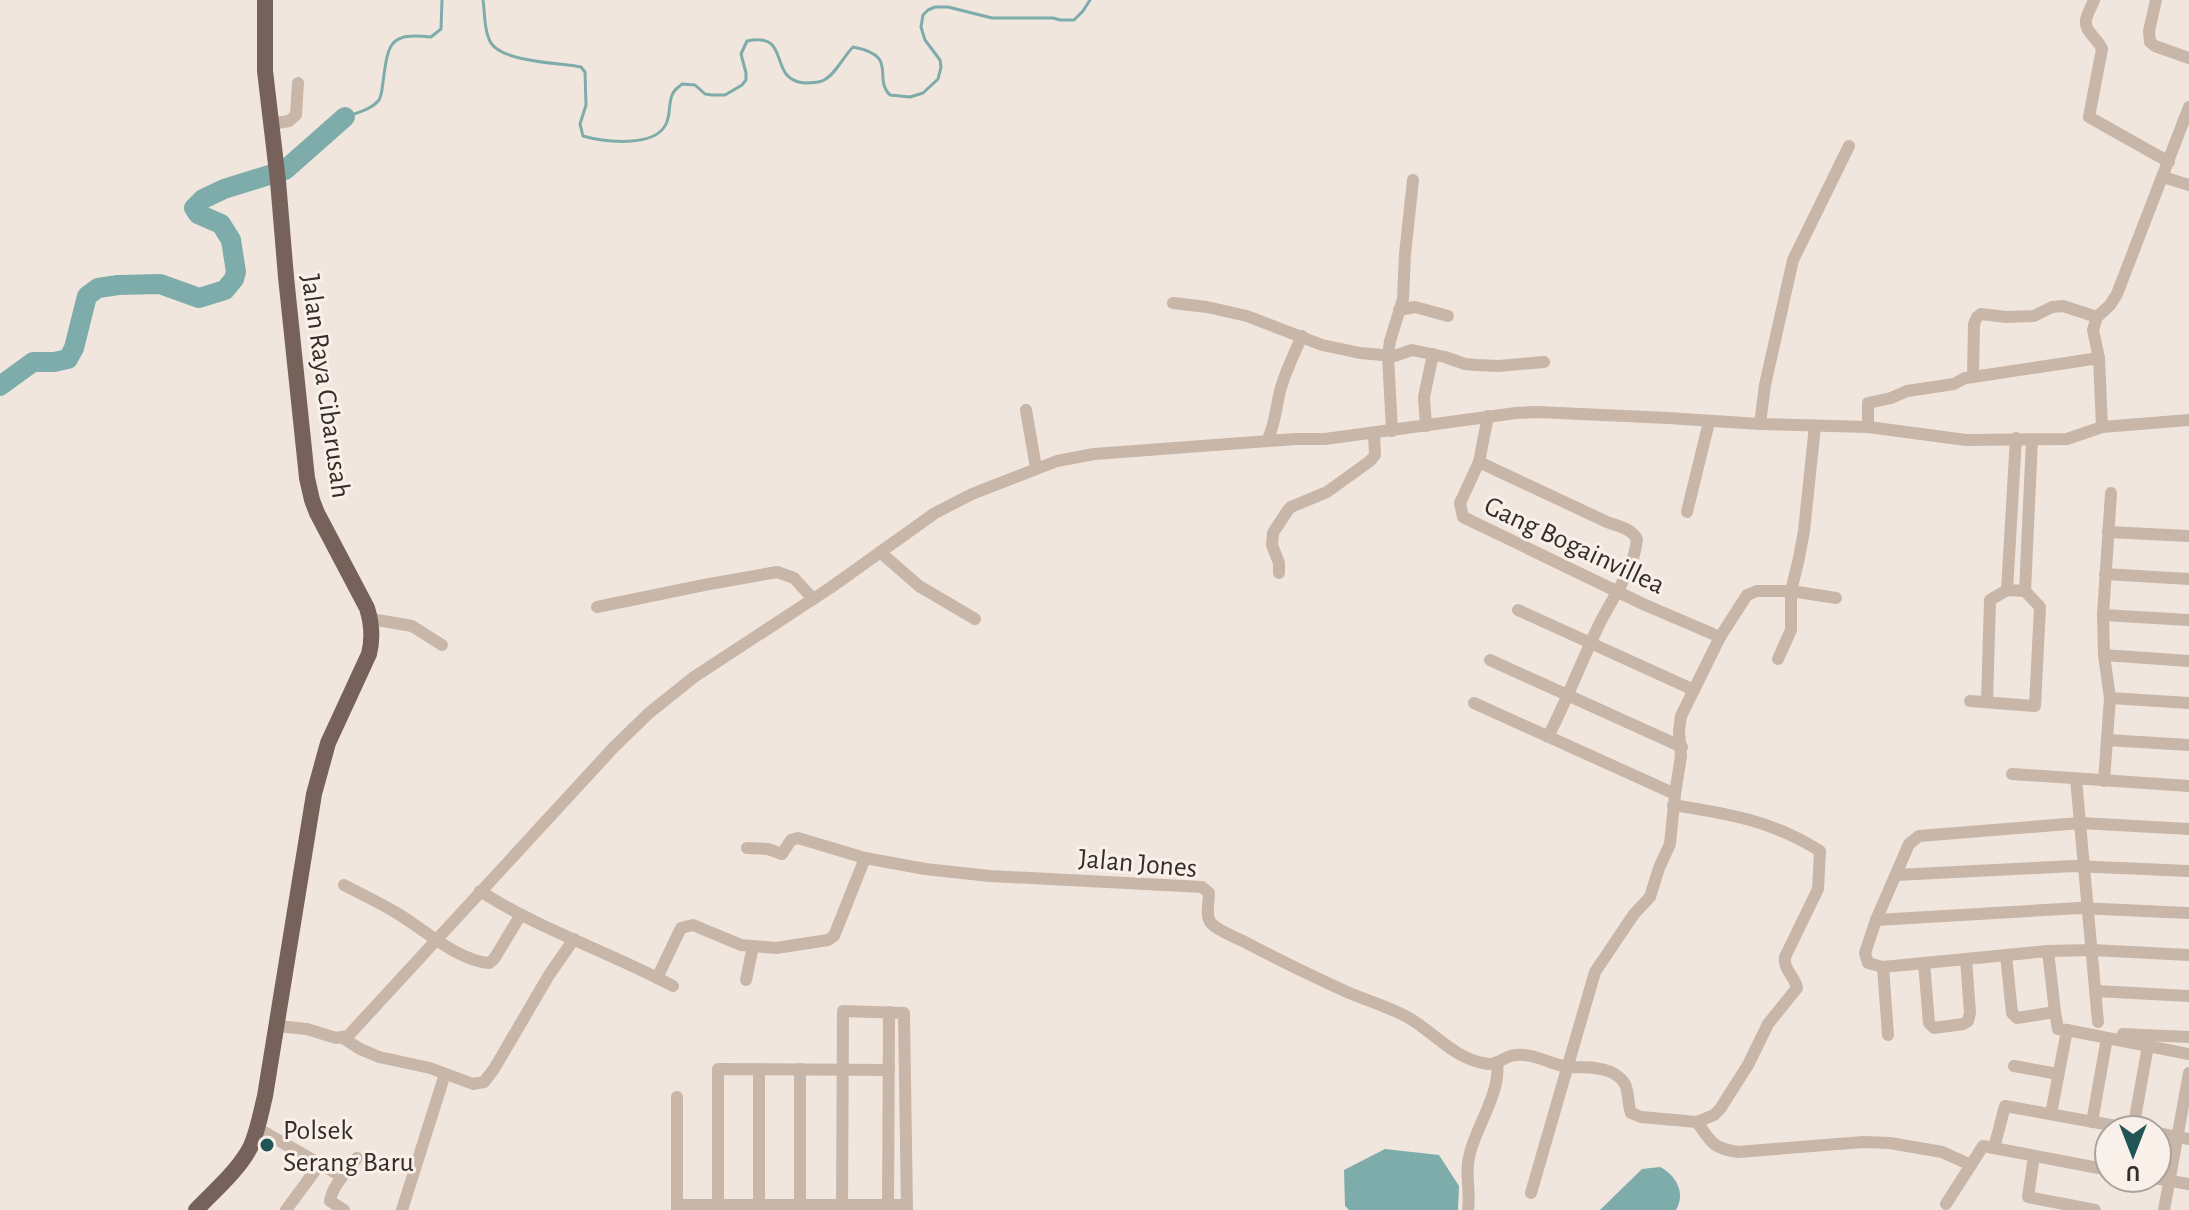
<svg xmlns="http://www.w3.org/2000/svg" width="2189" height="1210" viewBox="0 0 2189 1210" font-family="'Alegreya Sans',sans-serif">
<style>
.water{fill:#7dacab}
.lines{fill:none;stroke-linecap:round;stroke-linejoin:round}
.stream{stroke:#7dacab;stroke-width:3}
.river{stroke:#7dacab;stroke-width:20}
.minor{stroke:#c8b6a9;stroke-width:12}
.major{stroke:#77625b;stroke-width:16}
.poi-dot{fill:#215455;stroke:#f8f0e9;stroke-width:3}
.labels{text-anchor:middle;stroke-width:6;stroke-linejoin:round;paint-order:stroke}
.street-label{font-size:28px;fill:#362c29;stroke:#f8f0e9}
.poi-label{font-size:28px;fill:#362c29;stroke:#f8f0e9;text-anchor:start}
</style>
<rect width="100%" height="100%" fill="#f1e6dd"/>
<g class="water">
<polygon points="1385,1149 1439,1155 1459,1186 1458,1210 1349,1210 1345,1206 1344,1170"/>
<path d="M 1660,1167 C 1676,1175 1686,1193 1676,1210 L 1600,1210 L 1642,1169 Z"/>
</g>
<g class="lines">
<g class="stream">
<path d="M 483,0 C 485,14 484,31 491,43 C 502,61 555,63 575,66 L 581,67 L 585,72 L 586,105 L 580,124 L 583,136 C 604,142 655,148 666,124 C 671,115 668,101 673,93 C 675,89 679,87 682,84 L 695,85 L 705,94 L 712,95 L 725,95 L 742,85 L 746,80 L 746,73 L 741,54 L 747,41 C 793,31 766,80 805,83 C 811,83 819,83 824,80 C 835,75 843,57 853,47 C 900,56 872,77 890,95 L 910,97 L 923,93 L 938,79 L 941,67 L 940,60 L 925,40 L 921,27 L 923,15 L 928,10 L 935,7 L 948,7 L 992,18 L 1053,18 L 1060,20 L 1074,20 L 1083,11 L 1090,0"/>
<path d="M 345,117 C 356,113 371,110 379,100 C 382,95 382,88 383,82 C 388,44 389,32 431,37 L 441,29 L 442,0"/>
</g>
<polyline class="river" points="0,386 33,362 54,362 68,359 74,348 87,296 98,288 118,285 160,284 199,298 225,290 234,279 236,272 231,240 221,224 198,214 194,208 203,199 224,189 285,170 345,117"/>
<g class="minor">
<path d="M 2094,0 C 2092,6 2087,13 2086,20 C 2084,32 2098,38 2102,49 L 2089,117 L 2169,162"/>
<polyline points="2156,0 2149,31 2150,42 2155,46 2189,58"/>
<polyline points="271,124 289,121 296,115 298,83"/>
<polyline points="2163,177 2189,185"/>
<polyline points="1173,303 1207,307 1247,316 1322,345 1360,353 1394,356 1412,350 1445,357 1465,364 1476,365 1499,366 1544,362"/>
<polyline points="1399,310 1415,307 1448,316"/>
<polyline points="1973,377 2099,358"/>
<polyline points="1026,410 1036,468"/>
<polyline points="1488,416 1479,462 1460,503 1463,517 1643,604 1720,637"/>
<polyline points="1760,424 1765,385 1793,260 1849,146"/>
<polyline points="1426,426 1424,397 1433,354"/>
<polyline points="1868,427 1868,403 1891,398 1907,391 1954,384 1965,378 1973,377 1974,324 1977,317 1981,314 2006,317 2034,316 2052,307 2063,306 2097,317"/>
<polyline points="2102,427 2099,358 2093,330 2097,317 2110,305 2117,294 2189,107"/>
<polyline points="1392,431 1388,356 1390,341 1403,299 1405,254 1413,180"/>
<path d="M 1267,441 C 1275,425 1276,408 1280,391 C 1285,372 1294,354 1302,336"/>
<path d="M 1479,462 L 1607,522 C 1617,526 1631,528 1637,539 C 1634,572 1610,600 1597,629 C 1580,665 1566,702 1548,737"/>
<polyline points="1687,512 1709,422"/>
<polyline points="2108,532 2189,536"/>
<polyline points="880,552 919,586 975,619"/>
<polyline points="1279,573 1279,563 1272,545 1273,533 1288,510 1291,507 1327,492 1370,461 1375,455 1374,433"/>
<polyline points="2105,574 2189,579"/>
<polyline points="2007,590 2016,438"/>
<polyline points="2025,591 2032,440"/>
<polyline points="597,607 704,585 777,572 794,578 813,599"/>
<polyline points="1518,610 1694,690"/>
<polyline points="2103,615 2189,620"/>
<polyline points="371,619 412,626 442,645"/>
<polyline points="2104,655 2189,661"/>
<polyline points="1778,659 1791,630 1791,591 1799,558 1804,531 1815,426"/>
<polyline points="1490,660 1682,747"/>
<polyline points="2110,698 2189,703"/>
<polyline points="1970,701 2035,706 2040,607 2025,591 2007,590 1990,600 1987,702"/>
<polyline points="1474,703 1675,794"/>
<polyline points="2107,740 2189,745"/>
<polyline points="2012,774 2189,786"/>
<polyline points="2076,779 2098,1022"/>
<polyline points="2104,781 2110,698 2104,655 2103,615 2111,493"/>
<path d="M 1673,805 C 1730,814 1770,820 1820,851 L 1818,889 L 1785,957 C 1783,970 1795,976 1797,988 L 1768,1024 L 1748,1065 L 1720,1109 L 1714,1115 L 1697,1122"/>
<polyline points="2189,829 2080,823 1919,836 1909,844 1876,920 1865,953 1868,963 1883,967 2048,951 2092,950 2189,955"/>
<path d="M 747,848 L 768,849 L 782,854 L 791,840 L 798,838 L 865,858 L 925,869 L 990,876 L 1202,887 L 1209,893 C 1209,902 1205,916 1211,923 C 1218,931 1233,936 1243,941 C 1277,959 1312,976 1347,992 C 1368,1001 1390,1007 1409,1018 C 1435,1033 1455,1060 1488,1064 C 1498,1065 1506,1055 1516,1055 C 1535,1053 1551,1065 1569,1067 C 1584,1068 1598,1066 1611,1072 C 1633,1083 1625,1095 1631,1113 L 1641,1117 L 1697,1122 C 1711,1142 1712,1148 1738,1152 L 1863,1142 L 1890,1143 L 1942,1152 L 1971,1165"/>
<polyline points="1896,875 2074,866 2189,871"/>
<path d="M 344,885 C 361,894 378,902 395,912 C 423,928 456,960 489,963 L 494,959 L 520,916"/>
<path d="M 480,891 C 540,930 610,952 673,986"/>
<polyline points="1876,920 2079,908 2189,913"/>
<polyline points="2006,955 2012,1013 2017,1018 2055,1012 2048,951"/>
<polyline points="1924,963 1929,1023 1934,1028 1963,1024 1968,1021 1970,1013 1966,959"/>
<polyline points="1883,967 1888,1035"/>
<polyline points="657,978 681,928 693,925 741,945 776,948 828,940 834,936 865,858"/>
<polyline points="746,980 753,946"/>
<polyline points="2095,991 2189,996"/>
<polyline points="277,1026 307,1029 336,1038 348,1036 614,747 649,713 694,677 830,588 935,513 972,494 1057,461 1094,454 1295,439 1325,439 1516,413 1537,412 1668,418 1760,424 1868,427 1966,440 2067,439 2102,427 2189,420"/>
<polyline points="2067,1030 2189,1054"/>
<polyline points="343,1038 360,1049 379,1057 430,1068 473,1084 484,1082 494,1069 549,975 574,939"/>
<polyline points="2122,1040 2123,1034 2189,1037"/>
<polyline points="2014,1066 2058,1074"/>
<polyline points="759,1069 759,1210"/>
<polyline points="2051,1114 2067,1030 2058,1029 2055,1012"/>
<polyline points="2092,1122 2107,1038"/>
<polyline points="257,1128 341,1176"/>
<polyline points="2133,1129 2148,1046"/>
<polyline points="2157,1133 2189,1139"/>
<polyline points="1994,1148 2005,1106 2138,1130"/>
<polyline points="2034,1156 2028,1197 2095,1210"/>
<polyline points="2154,1178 2189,1184"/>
<polyline points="1531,1193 1595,972 1634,914 1650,897 1659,868 1670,844 1675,794 1681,756 1679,731 1681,716 1720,637 1747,595 1757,591 1791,591 1836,598"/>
<polyline points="1946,1204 1983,1146 2109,1170"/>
<polyline points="677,1205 907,1205"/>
<polyline points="286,1210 320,1164"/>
<path d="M 344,1210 L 330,1201 C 333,1184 347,1172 357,1158"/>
<polyline points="402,1210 445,1074"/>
<polyline points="677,1210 677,1097"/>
<polyline points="718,1210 718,1069 889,1070"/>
<polyline points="800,1210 800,1069"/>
<polyline points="842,1210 843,1011 904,1013 907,1210"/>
<polyline points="888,1210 889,1012"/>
<path d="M 1468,1210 C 1471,1191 1464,1172 1470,1153 C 1477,1125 1501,1092 1497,1063"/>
<polyline points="2164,1210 2189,1073"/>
</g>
<path class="major" d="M 196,1210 C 214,1191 239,1170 251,1146 C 258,1130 261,1112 265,1096 L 314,794 L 328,743 L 369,654 C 373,638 372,624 367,608 L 317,513 L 312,500 L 307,478 L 286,277 L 278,181 L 265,71 L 265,0"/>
</g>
<circle class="poi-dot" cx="267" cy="1145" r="8"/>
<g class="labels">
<g class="street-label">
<text transform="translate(327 386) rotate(82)" y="10">Jalan Raya Cibarusah</text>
<text transform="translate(1575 544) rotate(25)" y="10">Gang Bogainvillea</text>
<text transform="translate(1138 862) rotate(5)" y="10">Jalan Jones</text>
</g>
<g class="poi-label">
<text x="283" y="1139">Polsek<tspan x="283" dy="32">Serang Baru</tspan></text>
</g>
</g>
<g transform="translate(2133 1154) rotate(180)"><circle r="38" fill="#f8f0e9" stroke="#aaa29c" stroke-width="2"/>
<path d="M0-6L14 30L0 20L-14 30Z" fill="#215455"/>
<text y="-12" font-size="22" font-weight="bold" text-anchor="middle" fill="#362c29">U</text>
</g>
</svg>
